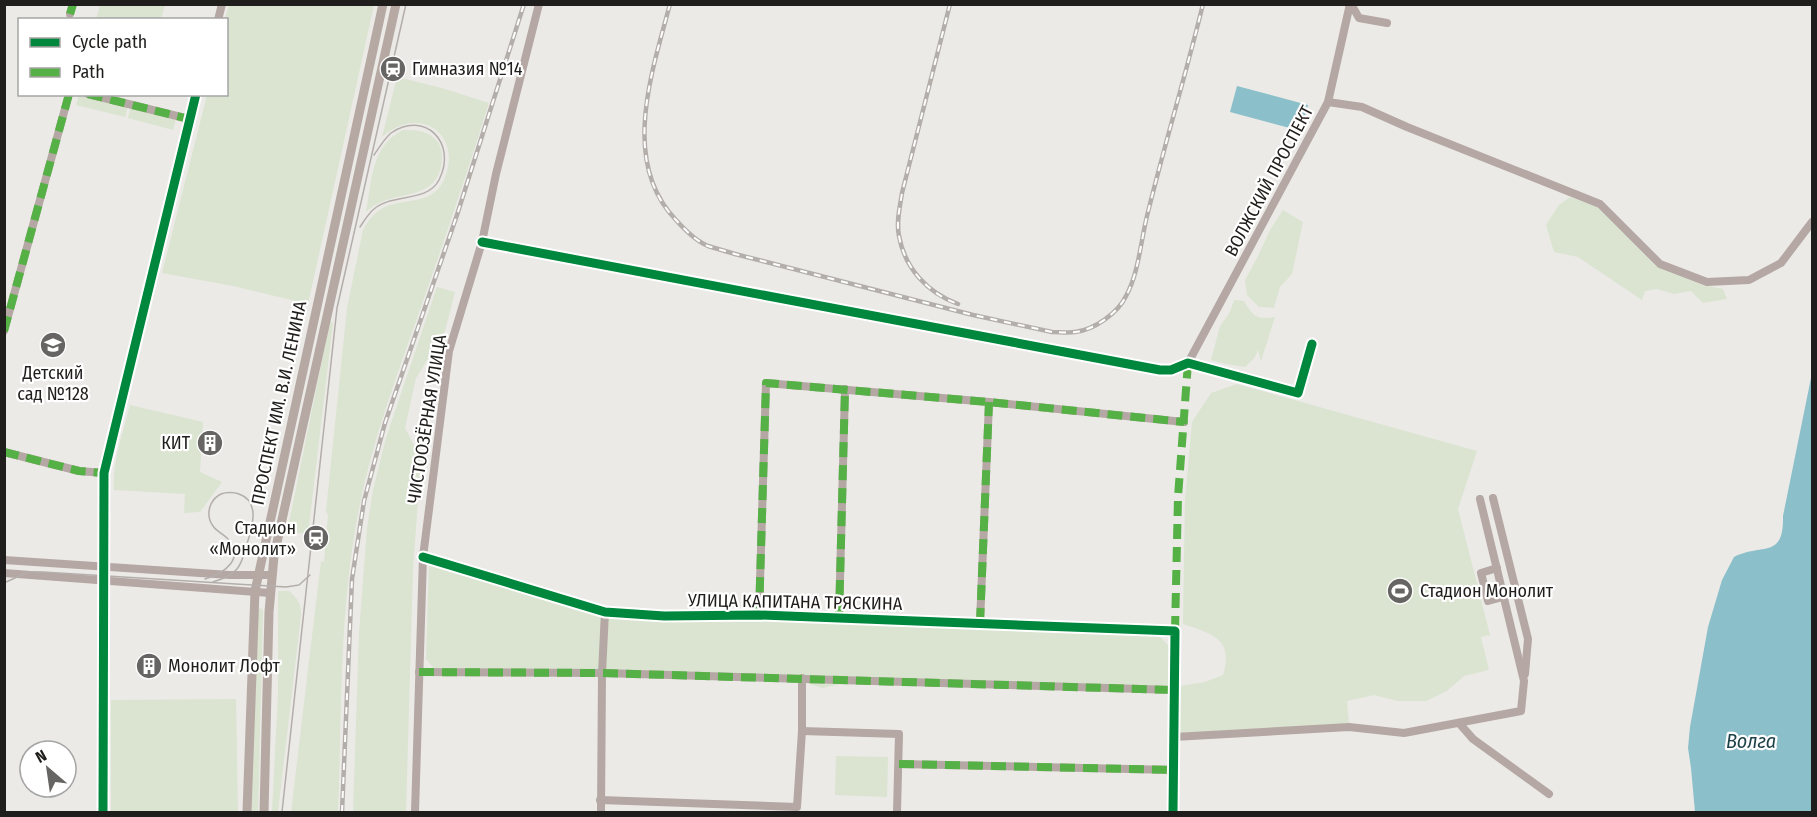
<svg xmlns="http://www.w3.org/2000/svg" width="1817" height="817" viewBox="0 0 1817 817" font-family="'Fira Sans Condensed',sans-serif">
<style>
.green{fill:#dae4d0}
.water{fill:#8bbfca}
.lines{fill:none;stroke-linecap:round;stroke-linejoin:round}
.minor{stroke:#b5a7a3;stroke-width:8}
.major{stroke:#b6a9a4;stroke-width:9}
.tram{stroke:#b4aeab;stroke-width:1.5}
.rail-casing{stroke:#b4aeab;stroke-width:4.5}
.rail{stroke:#fff;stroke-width:2;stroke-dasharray:7;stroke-linecap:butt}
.quiet{stroke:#55b145;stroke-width:8;stroke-dasharray:15 8;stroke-linecap:butt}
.cycleway-casing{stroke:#fff;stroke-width:13}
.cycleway{stroke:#00873e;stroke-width:9}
.labels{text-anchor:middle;stroke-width:4.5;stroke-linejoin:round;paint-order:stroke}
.poi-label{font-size:18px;fill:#1f1e1c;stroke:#fff;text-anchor:start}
.street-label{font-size:18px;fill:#1f1e1c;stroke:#fff}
.water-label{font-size:20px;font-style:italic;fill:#1e4249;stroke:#fff}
</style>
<rect width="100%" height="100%" fill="#ebeae7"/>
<g class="green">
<polygon points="100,5 100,4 165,5 161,19 96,19"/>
<polygon points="229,5 374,5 308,304 233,286 162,273 207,95 226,94 226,20 225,19"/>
<path d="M 397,77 L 442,88 L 489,103 C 467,173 444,241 420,310 C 397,375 372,441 359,509 C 339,609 342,712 338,812 L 291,812 L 321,561 L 324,562 L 328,515 L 326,511 L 347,308 L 363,230 C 368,220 375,212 385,207 C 405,198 431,205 443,182 C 465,136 421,103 382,137 Z"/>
<polygon points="82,94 128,106 125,117 76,105 79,95"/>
<polygon points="131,106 176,118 173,130 128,118"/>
<path d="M 403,130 C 415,130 425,130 434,138 C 440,143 442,150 442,158 C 439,206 393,186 366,212 C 372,180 371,146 403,130 Z"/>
<polygon points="1570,197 1598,207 1655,265 1703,285 1723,289 1727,299 1703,303 1691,291 1674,294 1657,289 1645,291 1642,300 1578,257 1554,252 1546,225 1559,205"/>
<polygon points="1283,210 1303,222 1292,274 1280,287 1274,308 1259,307 1247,295 1245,280 1257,258 1270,230"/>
<polygon points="437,287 455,292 445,331 416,378 405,428 421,458 413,570 406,812 353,812 359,633 367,528 373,490 386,438"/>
<path d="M 1234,300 L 1244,301 C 1253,316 1256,320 1275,317 L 1261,361 L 1258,350 L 1255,357 L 1245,367 L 1226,364 L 1211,360 L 1220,326 L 1230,312 Z"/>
<polygon points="330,322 333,323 308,534 287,532"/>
<path d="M 1237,384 L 1477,451 L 1458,509 L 1490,635 L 1481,637 L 1489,670 L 1464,676 L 1447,691 L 1426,701 L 1398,701 L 1374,695 L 1347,701 L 1349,724 L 1179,733 L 1180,686 L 1205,682 L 1223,675 C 1234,638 1212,634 1183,624 L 1185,500 L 1192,422 L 1211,393 Z"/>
<path d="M 130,405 L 203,422 L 200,472 L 222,482 L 200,512 L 184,513 L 185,494 L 114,490 C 112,462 123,433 130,405 Z"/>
<polygon points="429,563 605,614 759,617 1155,632 1170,647 1169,687 865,679 822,688 804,682 436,671 426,659"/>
<path d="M 278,591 L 289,591 C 298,599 301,603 301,615 L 278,812 L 272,812 L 278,694 Z"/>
<polygon points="258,608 262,609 263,611 258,812 251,812"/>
<polygon points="236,699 238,812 111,812 111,700"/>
<polygon points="836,756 888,757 887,797 835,795"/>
</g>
<g class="water">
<polygon points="1237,86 1308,105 1301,131 1230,112"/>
<path d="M 1812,373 L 1812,812 L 1695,812 L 1691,768 L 1688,748 L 1690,727 L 1708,627 L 1722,580 L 1734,557 C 1762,543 1784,560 1783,516 Z"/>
</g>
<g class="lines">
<g class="minor">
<polyline points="1351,4 1359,18 1387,23"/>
<polyline points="70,14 73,4"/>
<polyline points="218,20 222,4"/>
<polyline points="88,94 189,119"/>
<polyline points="1328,102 1362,107 1407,127 1600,204 1660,264 1707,282 1749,280 1781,263 1812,222"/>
<polyline points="482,242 1160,370 1171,370 1188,363 1298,393 1312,344"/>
<polyline points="4,331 69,94"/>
<polyline points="1188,363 1328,102 1350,4"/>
<polyline points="4,452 79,471 104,473"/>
<polyline points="1493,498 1528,639 1525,674"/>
<polyline points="423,557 605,612 664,616 759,615 1175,631 1173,812"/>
<polyline points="4,560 230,575 271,575"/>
<polyline points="1497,568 1481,573 1488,601 1503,597"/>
<polyline points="4,573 270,593"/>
<polyline points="759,615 766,383 989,402 1184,422"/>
<polyline points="839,618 845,389"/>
<polyline points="980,623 989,402"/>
<polyline points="419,672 602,673 1174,690"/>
<polyline points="1459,723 1473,739 1549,794"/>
<polyline points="802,731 899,734 897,812"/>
<polyline points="1174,737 1349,727 1404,733 1521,711 1524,681 1480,499"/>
<polyline points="899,764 1175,770"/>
<polyline points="600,800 797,807 802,731 802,678"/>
<polyline points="103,812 104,473 196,94"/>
<polyline points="415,812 423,557 449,351 482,242 496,174 539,4"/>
<polyline points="601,812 602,673 605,612"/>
</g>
<g class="major">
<polyline points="247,812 255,591 383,4"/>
<polyline points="264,812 269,612 274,556 396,4"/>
</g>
<g class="tram">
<path d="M 360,227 C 364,221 368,214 374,209 C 392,193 427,203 439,180 C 458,142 424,110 391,133 C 384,139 379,148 374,155"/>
<path d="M 205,579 C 225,573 246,558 227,538 C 222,533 216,531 213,526 C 208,519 208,511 211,504 C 213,500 217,496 221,494 C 226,492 234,492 239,494 C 262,502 251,531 246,547 C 244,554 242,563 237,569 C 231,576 222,579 213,582"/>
<polyline points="4,583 28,572 43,572 286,587 299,585 310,575"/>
<polyline points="282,812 337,308 406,4"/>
</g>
<g class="rail-casing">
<g id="rail">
<path d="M 670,4 C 652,72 620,162 676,220 C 684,229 696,241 708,246 C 717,249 726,251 735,254 L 973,315 L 1052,332 C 1060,332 1068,333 1075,332 C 1094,330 1118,313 1126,296 C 1139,273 1141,238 1148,212 C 1165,143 1186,74 1203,4"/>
<path d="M 950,4 L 902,193 C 900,207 896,222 899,236 C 905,269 928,293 958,304"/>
<polyline points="342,812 352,579 364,501 385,423 457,215 524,4"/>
</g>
</g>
<use href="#rail" class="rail"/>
<g class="quiet">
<polyline points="70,14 73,4"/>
<polyline points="88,94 189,119"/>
<polyline points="4,331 69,94"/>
<polyline points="4,452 79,471 104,473"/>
<polyline points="759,615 766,383 989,402 1184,422"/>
<polyline points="839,618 845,389"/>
<polyline points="980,623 989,402"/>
<polyline points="1175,631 1178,497 1188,363"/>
<polyline points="419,672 602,673 1174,690"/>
<polyline points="899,764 1175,770"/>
</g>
<g class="cycleway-casing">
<g id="cycleway">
<polyline points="482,242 1160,370 1171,370 1188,363 1298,393 1312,344"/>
<polyline points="423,557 605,612 664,616 759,615 1175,631 1173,812"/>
<polyline points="103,812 104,473 196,94"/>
</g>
</g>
<use href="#cycleway" class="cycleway"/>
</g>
<defs>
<g id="station-disc" transform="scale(1.35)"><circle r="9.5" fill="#666563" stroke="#fff"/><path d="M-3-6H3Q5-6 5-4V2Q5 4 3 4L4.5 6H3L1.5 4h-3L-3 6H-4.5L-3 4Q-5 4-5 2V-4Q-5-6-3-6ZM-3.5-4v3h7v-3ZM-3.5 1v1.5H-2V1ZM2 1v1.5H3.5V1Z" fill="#fff"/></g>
<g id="school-disc" transform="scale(1.35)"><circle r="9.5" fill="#666563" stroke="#fff"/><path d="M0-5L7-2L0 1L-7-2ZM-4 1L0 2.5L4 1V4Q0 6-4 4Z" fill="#fff"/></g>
<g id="building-disc" transform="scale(1.35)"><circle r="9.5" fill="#666563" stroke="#fff"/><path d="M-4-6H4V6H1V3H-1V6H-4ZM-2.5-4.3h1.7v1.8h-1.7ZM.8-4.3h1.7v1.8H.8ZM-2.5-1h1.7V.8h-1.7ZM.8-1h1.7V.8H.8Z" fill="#fff"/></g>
<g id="stadium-disc" transform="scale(1.35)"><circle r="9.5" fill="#666563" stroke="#fff"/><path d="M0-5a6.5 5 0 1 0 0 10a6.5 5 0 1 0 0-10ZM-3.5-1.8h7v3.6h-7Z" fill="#fff"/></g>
</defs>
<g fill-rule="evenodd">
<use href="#station-disc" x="393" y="69"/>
<use href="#school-disc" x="53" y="345"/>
<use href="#building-disc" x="210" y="443"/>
<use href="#station-disc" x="316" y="538"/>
<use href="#stadium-disc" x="1400" y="591"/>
<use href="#building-disc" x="149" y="666"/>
</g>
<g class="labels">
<g class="poi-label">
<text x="412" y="75">Гимназия №14</text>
<text x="53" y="379" text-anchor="middle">Детский<tspan x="53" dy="21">сад №128</tspan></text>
<text x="190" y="449" text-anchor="end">КИТ</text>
<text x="296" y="534" text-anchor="end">Стадион<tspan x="296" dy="21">«Монолит»</tspan></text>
<text x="1420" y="597">Стадион Монолит</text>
<text x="168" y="672">Монолит Лофт</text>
</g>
<g class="street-label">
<text transform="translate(1269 181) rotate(-62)" y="6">ВОЛЖСКИЙ ПРОСПЕКТ</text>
<text transform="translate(279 403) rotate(-78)" y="6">ПРОСПЕКТ ИМ. В.И. ЛЕНИНА</text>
<text transform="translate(427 419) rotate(-81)" y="6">ЧИСТООЗЁРНАЯ УЛИЦА</text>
<text transform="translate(795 602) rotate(1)" y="6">УЛИЦА КАПИТАНА ТРЯСКИНА</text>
</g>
<g class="water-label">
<text x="1751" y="748">Волга</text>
</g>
</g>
<rect width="1817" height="817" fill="none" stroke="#1f1e1c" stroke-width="12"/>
<rect x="18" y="18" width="210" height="78" fill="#ffffff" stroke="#a5a5a4" stroke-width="1.5"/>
<rect x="30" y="38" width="30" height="9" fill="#00873e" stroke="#a5a5a4" stroke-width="1.5"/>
<text x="72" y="48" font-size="18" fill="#1f1e1c">Cycle path</text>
<rect x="30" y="68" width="30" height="9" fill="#55b145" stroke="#a5a5a4" stroke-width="1.5"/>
<text x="72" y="78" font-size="18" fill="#1f1e1c">Path</text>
<g transform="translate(48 769) rotate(331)"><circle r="28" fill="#ffffff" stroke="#a5a5a4" stroke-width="1.5"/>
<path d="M0-4.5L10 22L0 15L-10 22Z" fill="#666563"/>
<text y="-9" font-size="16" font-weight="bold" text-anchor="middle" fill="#1f1e1c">N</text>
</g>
</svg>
